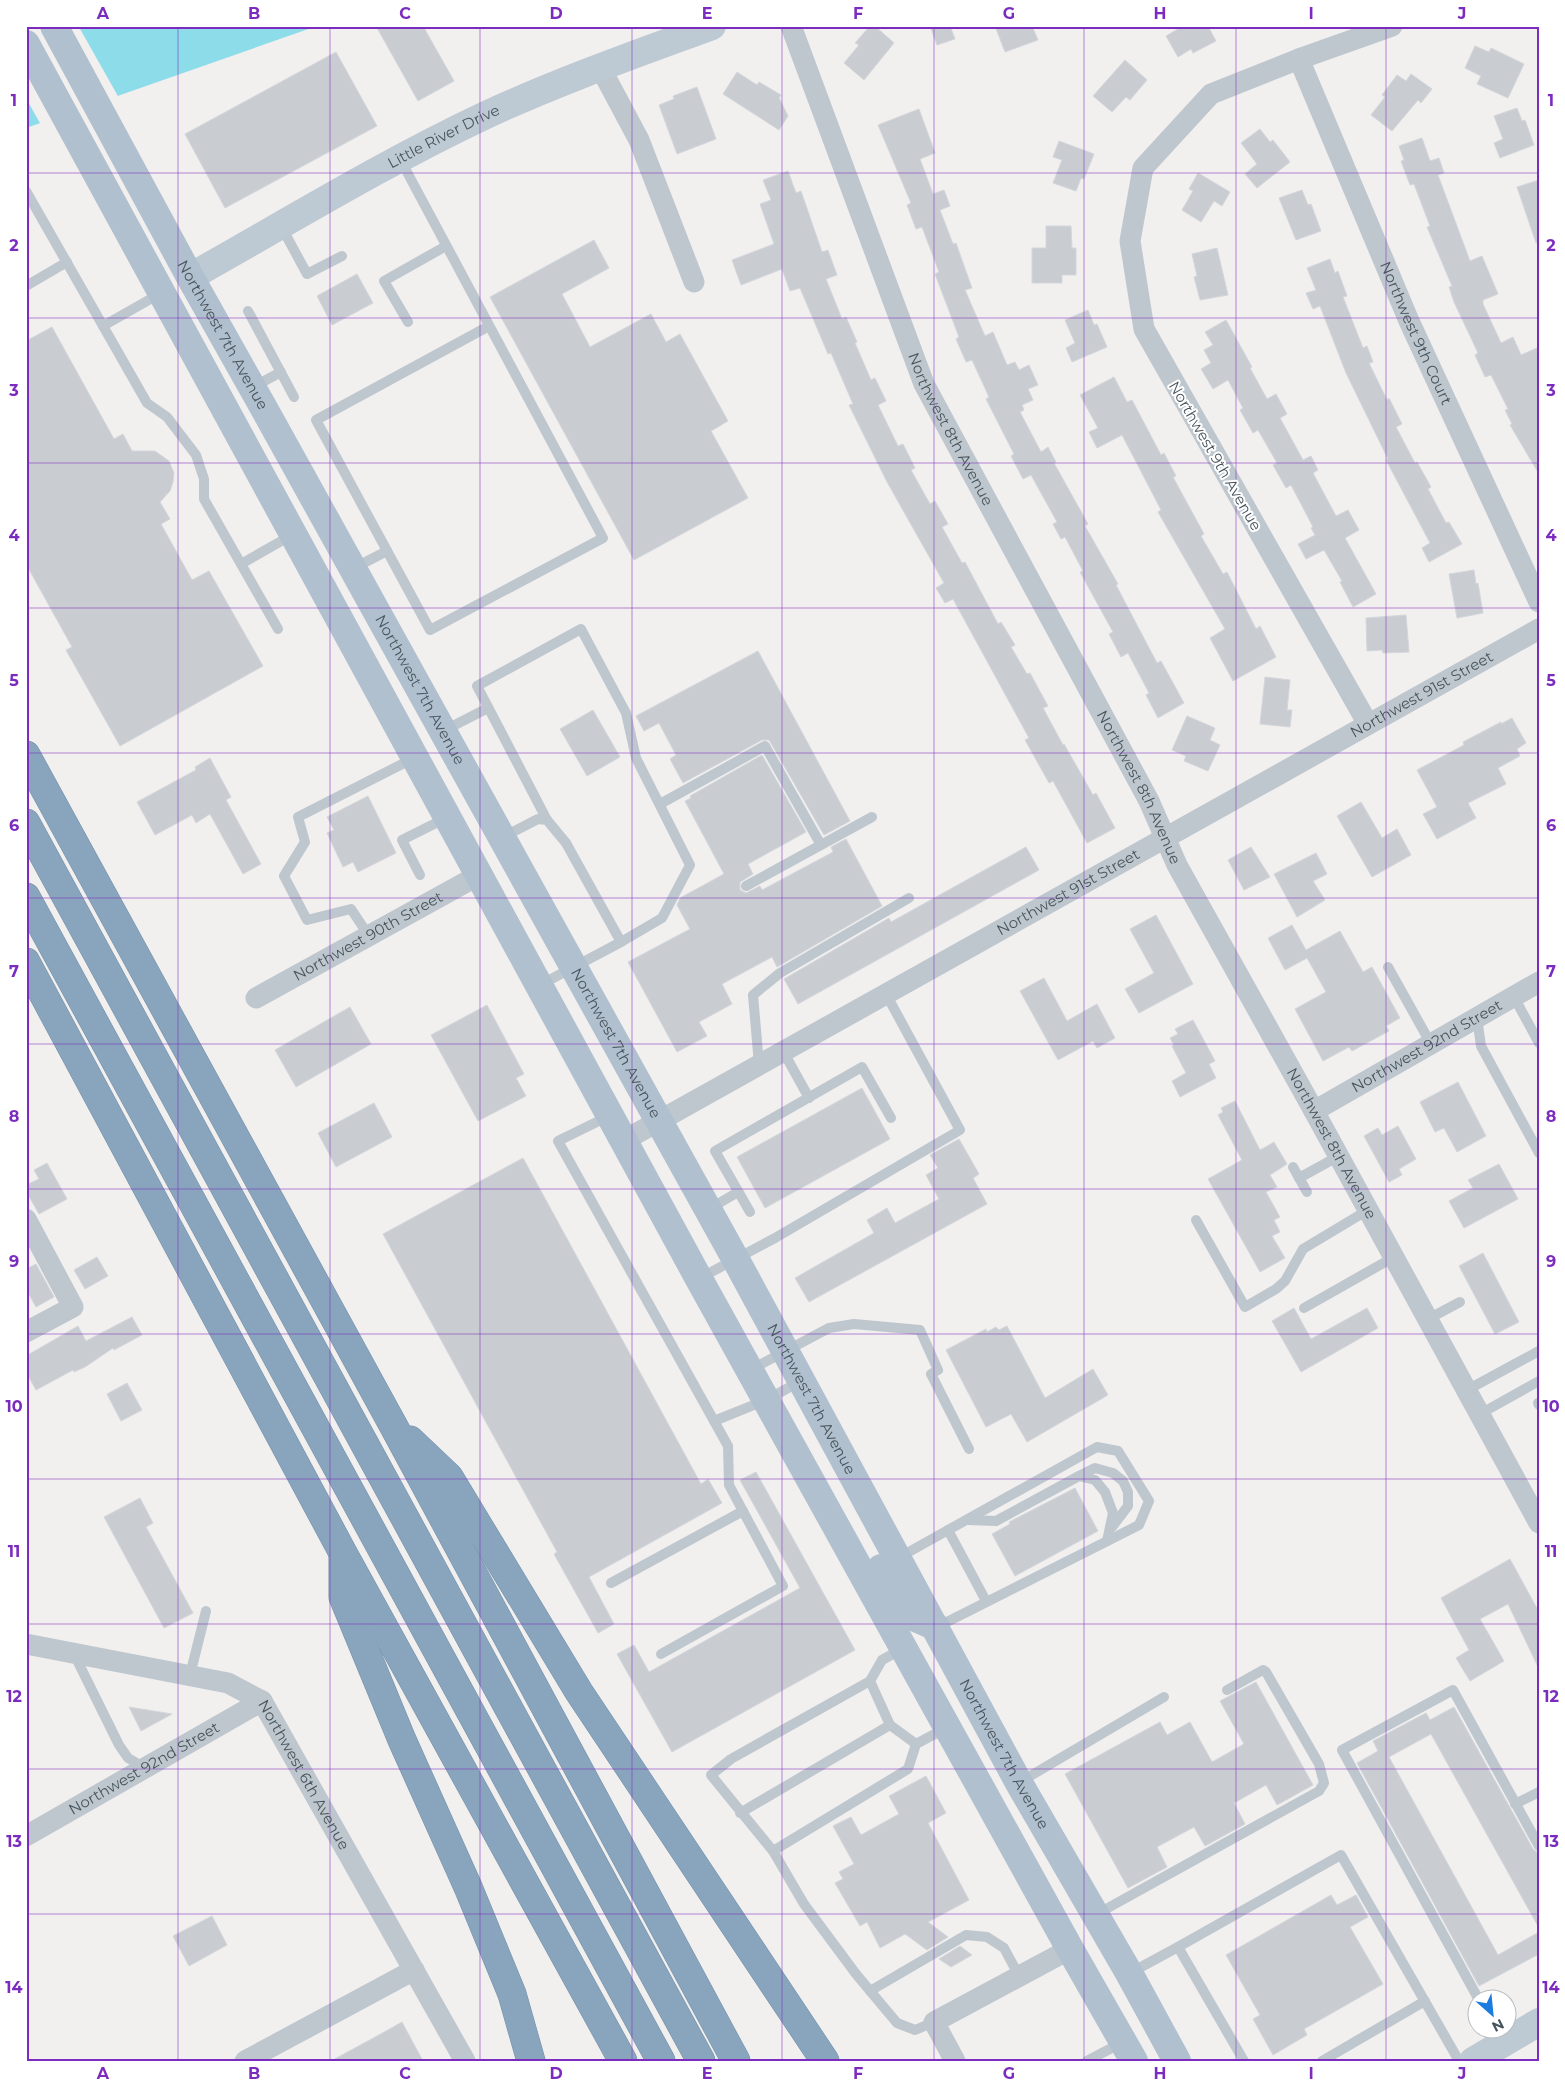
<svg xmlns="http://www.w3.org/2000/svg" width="1565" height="2087" viewBox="0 0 1565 2087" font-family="Montserrat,sans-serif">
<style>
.water{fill:#8ddcea}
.pier{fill:#f2efef}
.building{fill:#c9cdd2;stroke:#d3d6db}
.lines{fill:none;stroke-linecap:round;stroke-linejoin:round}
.highway-casing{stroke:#7390a9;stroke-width:29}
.lane{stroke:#bec7ce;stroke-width:10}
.street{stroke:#bec7ce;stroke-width:21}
.secondary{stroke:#bdc9d3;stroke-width:28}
.primary{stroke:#b0c0ce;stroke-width:28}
.highway{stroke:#88a5bd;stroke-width:28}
.grid{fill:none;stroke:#7b2cbf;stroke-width:1;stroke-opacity:0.55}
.labels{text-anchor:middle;stroke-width:4;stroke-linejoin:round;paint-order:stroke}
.street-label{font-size:15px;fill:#48545c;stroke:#fff}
.neatline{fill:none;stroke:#7b2cbf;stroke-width:2}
.grid-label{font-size:16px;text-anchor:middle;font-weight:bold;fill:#7b2cbf}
</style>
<rect width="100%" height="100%" fill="#f2efef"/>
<polygon class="water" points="89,26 317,26 26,128 26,48"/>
<polygon class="pier" points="79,27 119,98 41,125 26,98 26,45"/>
<g class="building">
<polygon points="376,26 423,26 454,81 418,101"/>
<polygon points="870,26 875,26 894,43 864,80 844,63 859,45 855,43"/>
<polygon points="930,26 950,26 955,39 937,45"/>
<polygon points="995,26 1032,26 1038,40 1005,52"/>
<polygon points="1183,26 1208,26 1216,41 1193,53 1191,49 1178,57 1166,36"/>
<polygon points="1475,46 1489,52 1491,48 1524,64 1508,98 1477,84 1481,76 1465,68"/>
<polygon points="336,52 377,126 225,208 185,134"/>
<polygon points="1125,60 1147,80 1130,100 1126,97 1112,112 1093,96"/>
<polygon points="737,72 757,85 759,82 781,95 779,98 788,116 779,130 723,94"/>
<polygon points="1411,74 1432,89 1421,103 1418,100 1392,131 1371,115 1385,97 1382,95 1397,75 1406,81"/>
<polygon points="697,87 716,139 677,154 659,105 674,99 673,96"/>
<polygon points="1517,108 1522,121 1525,120 1534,145 1500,158 1494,143 1503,139 1494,116"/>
<polygon points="919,109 935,153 920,159 933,194 944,190 950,206 940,210 953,244 956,243 972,288 965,290 985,336 993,332 1007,365 1015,362 1019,370 1029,365 1038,385 1028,389 1033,400 1022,405 1024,410 1020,412 1041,452 1048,447 1056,462 1054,463 1088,524 1085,526 1118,584 1116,585 1157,663 1161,661 1184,703 1158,718 1146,695 1149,693 1128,653 1121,657 1109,634 1113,632 1080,572 1083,571 1065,537 1061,539 1053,524 1057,522 1031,475 1023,479 1011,456 1014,454 986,399 989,397 972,360 966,362 956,339 959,337 935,274 939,272 922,227 916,229 907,205 911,203 878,125"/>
<polygon points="1260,129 1270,142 1273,140 1290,162 1257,188 1245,174 1257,164 1241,143"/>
<polygon points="1422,138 1430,161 1439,158 1444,173 1438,175 1470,261 1482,256 1498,294 1483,300 1483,304 1501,343 1513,337 1521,355 1539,347 1539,474 1510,425 1512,424 1505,410 1508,409 1491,375 1485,377 1475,355 1478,353 1454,302 1449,287 1452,286 1427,227 1430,226 1414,184 1410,185 1401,161 1404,160 1399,146"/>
<polygon points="1059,141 1094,154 1084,179 1081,178 1076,191 1053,183 1062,160 1053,157"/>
<polygon points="788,171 796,193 801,191 822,252 828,250 837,275 826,279 842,319 846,317 857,342 855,343 871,380 875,378 886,401 878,405 898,446 903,444 915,468 911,470 930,504 935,501 948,524 942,527 962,563 965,562 998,624 1001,622 1015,645 1011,647 1027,674 1030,673 1048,706 1043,708 1063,745 1064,744 1093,795 1096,793 1115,828 1087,843 1053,781 1049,783 1025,740 1029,738 953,599 945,603 936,588 944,583 887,482 849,405 853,404 831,353 828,354 800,288 790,291 782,269 741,285 732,260 774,244 760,204 771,200 763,180"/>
<polygon points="1198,173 1230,192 1222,206 1214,201 1201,222 1182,210 1193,191 1189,189"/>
<polygon points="1539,180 1539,242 1536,243 1517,187"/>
<polygon points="1302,190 1308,205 1311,204 1321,231 1296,240 1279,198"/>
<polygon points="1046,226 1071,226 1072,248 1076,248 1076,275 1062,275 1062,283 1032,283 1032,248 1046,248"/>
<polygon points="594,240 609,268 562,294 590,347 651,314 666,342 680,334 728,421 711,431 748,498 634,560 490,297"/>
<polygon points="1217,248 1228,295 1200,300 1194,277 1197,276 1192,254"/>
<polygon points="1330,259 1335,273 1338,271 1347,296 1343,297 1363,348 1367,346 1373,362 1369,363 1387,400 1389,398 1402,424 1396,427 1415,463 1417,462 1431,487 1428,489 1446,523 1449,522 1462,544 1429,562 1422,548 1430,543 1386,460 1388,459 1346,373 1320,306 1313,309 1306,293 1316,290 1307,268"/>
<polygon points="357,274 373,303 332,325 317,296"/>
<polygon points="1088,310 1094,325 1097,324 1107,347 1072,362 1066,348 1075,343 1065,320"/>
<polygon points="1226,320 1252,367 1250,368 1267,399 1276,394 1287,414 1280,418 1303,460 1311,456 1318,470 1313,473 1336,516 1348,510 1359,530 1345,538 1376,594 1353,607 1340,582 1342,581 1324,550 1306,559 1298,544 1315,535 1311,528 1313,527 1291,485 1286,488 1273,465 1277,463 1258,430 1253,433 1240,410 1243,408 1228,380 1213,389 1201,369 1211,363 1204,350 1213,345 1205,332"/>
<polygon points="52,327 114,439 123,434 132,451 155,451 169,461 174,473 173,482 170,491 160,502 170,519 161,524 192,580 209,571 263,666 120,746 66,650 72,647 26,564 26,341"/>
<polygon points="1114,377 1127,402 1132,400 1161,455 1164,453 1176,476 1173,477 1204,534 1201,536 1223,574 1227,572 1256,629 1260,626 1276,657 1233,681 1210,638 1225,629 1158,512 1161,510 1122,435 1097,448 1089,432 1098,428 1080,395"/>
<polygon points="1474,570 1476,584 1478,583 1483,613 1457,618 1449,574"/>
<polygon points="1406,615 1409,652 1383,653 1382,650 1367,651 1366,618"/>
<polygon points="758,651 850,821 824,835 769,740 762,740 683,783 670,759 676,755 659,723 644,731 636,716"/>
<polygon points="1265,677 1290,680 1287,710 1292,710 1290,727 1260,724"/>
<polygon points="593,710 620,757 587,776 560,729"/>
<polygon points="1187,716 1215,728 1210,740 1220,745 1208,771 1184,761 1186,756 1172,750"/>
<polygon points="1512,718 1526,743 1517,749 1520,756 1498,768 1506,784 1468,803 1476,818 1437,839 1423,814 1437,807 1417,770 1464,745 1463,742 1501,722 1501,724"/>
<polygon points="762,755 806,832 748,864 753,874 740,882 740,890 746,893 760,886 762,890 833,852 831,847 846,839 882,906 777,967 772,957 722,984 732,1004 699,1022 707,1036 677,1052 628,962 690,929 677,905 680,898 724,874 685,801 691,798 690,796"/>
<polygon points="210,758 231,797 226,800 261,864 243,874 210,814 196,823 192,815 155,835 137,802 196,770 195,767"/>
<polygon points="368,796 396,853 358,872 353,862 343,867 327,833 334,830 327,817"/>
<polygon points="1361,802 1382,838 1397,829 1411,855 1372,877 1337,816"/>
<polygon points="1026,847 1039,870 798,1004 784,979 889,918 891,922"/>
<polygon points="1251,847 1270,877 1244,890 1228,860"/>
<polygon points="1316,853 1327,874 1313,881 1325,900 1297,917 1274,874"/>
<polygon points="1156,915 1193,984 1139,1013 1125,989 1154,973 1130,929"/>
<polygon points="1292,925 1306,950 1340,931 1363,972 1372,967 1400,1018 1386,1026 1389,1031 1352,1051 1349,1047 1323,1061 1295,1009 1326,992 1307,958 1285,970 1268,938"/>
<polygon points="1044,978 1067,1021 1097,1004 1115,1038 1097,1048 1093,1041 1058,1060 1020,991"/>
<polygon points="487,1005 524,1074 516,1078 526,1096 478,1121 431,1035"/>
<polygon points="350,1007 371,1044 296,1087 275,1050"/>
<polygon points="1193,1020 1215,1061 1209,1064 1216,1078 1180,1097 1172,1081 1186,1073 1172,1046 1174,1045 1170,1038 1178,1034 1175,1029"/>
<polygon points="1458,1082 1486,1136 1457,1152 1444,1128 1435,1132 1420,1102"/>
<polygon points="862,1088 890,1139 765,1208 737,1157"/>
<polygon points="1235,1101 1260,1150 1274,1142 1287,1164 1270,1175 1277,1187 1266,1192 1280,1217 1274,1220 1280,1232 1272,1236 1285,1258 1260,1272 1208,1179 1242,1160 1218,1115 1223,1112 1221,1108"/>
<polygon points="374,1103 392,1137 336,1167 318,1133"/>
<polygon points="1398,1126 1416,1159 1399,1169 1402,1175 1389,1182 1364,1136 1378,1128 1382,1135"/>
<polygon points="959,1139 979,1174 973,1178 987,1204 809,1302 795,1278 874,1233 867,1220 887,1208 895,1223 939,1199 926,1175 938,1168 930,1155"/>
<polygon points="523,1158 701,1484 708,1479 722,1503 589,1577 614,1624 598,1633 554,1554 557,1552 383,1234"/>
<polygon points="47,1163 67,1199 39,1214 26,1191 26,1185 39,1179 34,1170"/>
<polygon points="1499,1164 1518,1199 1464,1228 1449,1201 1473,1188 1468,1180"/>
<polygon points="1483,1253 1519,1322 1495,1334 1459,1266"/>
<polygon points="97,1257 108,1276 85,1289 74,1270"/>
<polygon points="36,1264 54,1297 36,1307 26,1289 26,1269"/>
<polygon points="1294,1308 1311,1339 1367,1308 1378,1328 1301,1372 1272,1321"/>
<polygon points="132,1317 142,1335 114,1350 113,1348 85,1367 74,1372 73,1370 36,1390 26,1372 26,1356 78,1326 86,1341"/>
<polygon points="1007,1326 1045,1398 1093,1369 1108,1395 1027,1442 1011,1414 986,1427 946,1350 986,1329 987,1332 996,1327 999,1330"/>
<polygon points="127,1383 142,1410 121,1421 107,1394"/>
<polygon points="756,1472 855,1650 672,1752 617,1654 634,1645 649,1672 800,1588 740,1480"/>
<polygon points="1075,1488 1098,1531 1015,1576 992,1534 1010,1524 1009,1522"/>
<polygon points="140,1498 153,1523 146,1527 193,1613 164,1628 104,1517"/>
<polygon points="1510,1559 1539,1612 1539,1669 1508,1604 1480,1619 1504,1661 1470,1681 1456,1658 1469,1650 1441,1598"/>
<polygon points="1256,1682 1313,1785 1277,1805 1266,1785 1234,1803 1245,1824 1205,1846 1194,1827 1157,1847 1167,1867 1128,1888 1065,1774 1160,1722 1167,1735 1190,1722 1212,1762 1244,1744 1220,1701"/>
<polygon points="129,1707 172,1714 141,1731"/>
<polygon points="1454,1707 1533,1849 1539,1854 1539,1928 1431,1734 1389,1757 1498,1955 1539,1932 1539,1954 1479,1986 1357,1763 1378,1751 1373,1741 1426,1713 1430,1720"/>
<polygon points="926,1776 946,1813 928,1823 969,1900 928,1922 948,1937 927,1950 905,1934 880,1948 867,1922 860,1926 835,1883 843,1879 839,1872 854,1864 833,1826 851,1817 861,1835 899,1814 889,1796"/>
<polygon points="1331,1895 1337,1905 1356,1895 1368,1917 1350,1927 1383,1984 1304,2029 1307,2035 1273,2055 1253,2019 1260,2015 1226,1955"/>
<polygon points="212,1916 227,1945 189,1966 173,1936"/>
<polygon points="960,1946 972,1955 951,1967 939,1959"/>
<polygon points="402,2022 423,2061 331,2061 377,2036"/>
</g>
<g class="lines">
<g class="highway-casing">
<g id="highway">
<polyline points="26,755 393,1425 736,2061"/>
<polyline points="26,823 701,2061"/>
<polyline points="26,897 661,2061"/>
<polyline points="26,962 343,1553 623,2061"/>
<polyline points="410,1440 449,1477 579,1692 825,2061"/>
<polyline points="343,1557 343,1597 402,1740 468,1887 512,1994 531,2061"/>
</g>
</g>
<g class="lane">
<polyline points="400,159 603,538 430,630 316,420 489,326"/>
<polyline points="26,191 147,403 167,417 196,455 204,479 204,499 278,629"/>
<polyline points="281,226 307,274 342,256"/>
<polyline points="26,286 67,262"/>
<polyline points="248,311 294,397"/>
<polyline points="408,322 384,281 446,246"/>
<polyline points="103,326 161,293"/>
<polyline points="253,387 281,372"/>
<polyline points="241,564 292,535"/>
<polyline points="354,568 387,551"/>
<polyline points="445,730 488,708"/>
<polyline points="660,804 765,746 821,845"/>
<polyline points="503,837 538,819 547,820 566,843 621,942"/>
<polyline points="420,875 402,840 446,818"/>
<polyline points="746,886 872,817"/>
<polyline points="369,936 351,909 307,920 284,876 305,842 298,817 414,758"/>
<polyline points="1388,967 1431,1044"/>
<polyline points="540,985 621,942 662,918 690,865 636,758 626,713 581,629 477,686 547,820"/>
<polyline points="1514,997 1539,1043"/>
<polyline points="1477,1018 1481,1046 1539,1153"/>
<polyline points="783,1051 809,1098"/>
<polyline points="759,1065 753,995 780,973 909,898"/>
<polyline points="609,1116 558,1141 728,1446 729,1485 783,1586 661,1654"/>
<polyline points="1293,1167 1307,1192"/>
<polyline points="1299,1178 1339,1156"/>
<polyline points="709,1209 738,1192"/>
<polyline points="750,1212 715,1151 862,1067 891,1118"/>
<polyline points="1196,1220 1245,1307 1276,1289 1285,1281 1303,1249 1368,1210"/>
<polyline points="700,1278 775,1238 960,1130 886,994"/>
<polyline points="1304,1308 1394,1257"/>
<polyline points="1428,1319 1460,1302"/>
<polyline points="752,1369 829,1328 854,1324 920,1330 938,1370 931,1374 969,1449"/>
<polyline points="1467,1390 1539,1351"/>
<polyline points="1538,1403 1539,1405"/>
<polyline points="1480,1414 1539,1381"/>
<polyline points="714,1421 766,1400 801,1381"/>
<polyline points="1079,1476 1095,1468 1113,1473 1123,1481 1128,1492 1128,1506 1112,1527"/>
<polyline points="968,1520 996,1521 1079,1476 1095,1480 1105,1492 1113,1513 1107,1541"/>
<polyline points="948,1530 986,1601"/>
<polyline points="898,1558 1097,1447 1118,1451 1149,1501 1139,1525 937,1627"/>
<polyline points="611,1583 743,1511"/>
<polyline points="902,1649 882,1660 870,1681 731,1759 711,1775 773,1851 804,1904 856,1974 897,2023 915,2030 934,2022"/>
<polyline points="74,1654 119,1745 128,1758 145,1768"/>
<polyline points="190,1675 206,1611"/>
<polyline points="870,1681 890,1725 916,1744"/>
<polyline points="1020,1782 1164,1697"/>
<polyline points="1515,1804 1539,1792"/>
<polyline points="740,1813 890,1725"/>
<polyline points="773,1851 908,1769 916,1744 946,1728"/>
<polyline points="1097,1914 1319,1791 1324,1783 1319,1764 1266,1672 1263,1670 1227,1690"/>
<polyline points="1178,1947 1244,2061"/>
<polyline points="1130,1973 1178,1947 1341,1855 1459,2061"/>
<polyline points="870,1991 966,1935 987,1937 1004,1948 1019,1976"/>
<polyline points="1479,2000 1342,1750 1453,1690 1539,1846"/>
<polyline points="1087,2061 1123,2042"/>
<polyline points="1322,2061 1425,2001"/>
</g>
<g class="street">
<path id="s1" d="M 791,26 L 924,384 L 1149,801 L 1177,865 L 1314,1111 L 1539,1523"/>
<path id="s2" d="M 1299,59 L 1409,321 L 1539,602"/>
<polyline points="600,67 639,140 694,282"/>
<polyline points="1368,724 1144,329 1130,241 1143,168 1211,94 1299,59 1392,26"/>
<path id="s3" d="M 256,998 L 479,875"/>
<path id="s4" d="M 1314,1111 L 1539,982"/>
<path id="s5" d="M 623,1141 L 1539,629"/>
<polyline points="26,1219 73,1307 26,1332"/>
<path id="s6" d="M 26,1644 L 228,1683 L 262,1701 L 465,2061"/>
<path id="s7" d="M 26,1836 L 262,1701"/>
<polyline points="245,2061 414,1970"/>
<polyline points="955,2061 934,2022 1070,1949"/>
</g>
<g class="secondary">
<path id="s8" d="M 190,277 C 288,222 384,163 486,115 C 559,81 636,54 712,26"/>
<polyline points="1473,2061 1539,2022"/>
</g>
<g class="primary">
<path id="s9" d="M 54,26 L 190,277 L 266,412 L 736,1260 L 1019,1783 L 1129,1973 L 1177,2061"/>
<polyline points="26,44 699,1279 1070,1949 1134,2061"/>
<polyline points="881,1568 906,1614 936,1627"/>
</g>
<use href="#highway" class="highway"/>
</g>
<path class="grid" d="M 178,26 L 178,2061M 330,26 L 330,2061M 480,26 L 480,2061M 632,26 L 632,2061M 782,26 L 782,2061M 934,26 L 934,2061M 1084,26 L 1084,2061M 1236,26 L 1236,2061M 1386,26 L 1386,2061M 26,173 L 1539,173M 26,318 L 1539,318M 26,463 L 1539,463M 26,608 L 1539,608M 26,753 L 1539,753M 26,898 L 1539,898M 26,1044 L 1539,1044M 26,1189 L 1539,1189M 26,1334 L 1539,1334M 26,1479 L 1539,1479M 26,1624 L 1539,1624M 26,1769 L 1539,1769M 26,1914 L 1539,1914"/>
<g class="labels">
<g class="street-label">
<text dy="5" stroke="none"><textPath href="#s8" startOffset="290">Little River Drive</textPath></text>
<text dy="5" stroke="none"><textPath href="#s2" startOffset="298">Northwest 9th Court</textPath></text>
<text dy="5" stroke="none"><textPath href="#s9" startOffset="352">Northwest 7th Avenue</textPath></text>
<text dy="5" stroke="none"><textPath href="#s1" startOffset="434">Northwest 8th Avenue</textPath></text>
<text transform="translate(1215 456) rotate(60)" y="5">Northwest 9th Avenue</text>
<text dy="5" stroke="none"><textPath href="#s9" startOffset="758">Northwest 7th Avenue</textPath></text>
<text dy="5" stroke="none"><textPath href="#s5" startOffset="915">Northwest 91st Street</textPath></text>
<text dy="5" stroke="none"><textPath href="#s1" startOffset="839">Northwest 8th Avenue</textPath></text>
<text dy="5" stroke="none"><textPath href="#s5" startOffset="510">Northwest 91st Street</textPath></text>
<text dy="5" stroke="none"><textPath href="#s3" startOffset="128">Northwest 90th Street</textPath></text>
<text dy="5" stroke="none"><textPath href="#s9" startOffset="1162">Northwest 7th Avenue</textPath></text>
<text dy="5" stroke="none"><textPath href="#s4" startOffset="130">Northwest 92nd Street</textPath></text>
<text dy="5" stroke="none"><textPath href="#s1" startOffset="1244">Northwest 8th Avenue</textPath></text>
<text dy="5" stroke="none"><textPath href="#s9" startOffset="1568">Northwest 7th Avenue</textPath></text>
<text dy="5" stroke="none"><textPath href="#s9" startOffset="1972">Northwest 7th Avenue</textPath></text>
<text dy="5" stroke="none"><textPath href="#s7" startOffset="136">Northwest 92nd Street</textPath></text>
<text dy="5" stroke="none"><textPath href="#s6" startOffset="329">Northwest 6th Avenue</textPath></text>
</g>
</g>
<rect width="1565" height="2087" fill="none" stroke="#ffffff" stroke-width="55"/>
<g transform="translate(1492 2014) rotate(153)"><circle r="24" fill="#ffffff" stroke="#b6bbbe"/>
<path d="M0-4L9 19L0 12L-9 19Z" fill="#1c7bdf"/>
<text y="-8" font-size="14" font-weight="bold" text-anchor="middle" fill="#48545c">N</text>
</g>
<rect x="28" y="28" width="1510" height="2032" class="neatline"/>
<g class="grid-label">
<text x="103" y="19">A</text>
<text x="254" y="19">B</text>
<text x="405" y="19">C</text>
<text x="556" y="19">D</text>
<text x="707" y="19">E</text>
<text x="858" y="19">F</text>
<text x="1009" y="19">G</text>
<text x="1160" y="19">H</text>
<text x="1311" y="19">I</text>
<text x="1462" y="19">J</text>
<text x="14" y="106">1</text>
<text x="1551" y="106">1</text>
<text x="14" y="251">2</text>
<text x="1551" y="251">2</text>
<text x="14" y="396">3</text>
<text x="1551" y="396">3</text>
<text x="14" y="541">4</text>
<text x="1551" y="541">4</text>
<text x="14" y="686">5</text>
<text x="1551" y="686">5</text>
<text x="14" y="831">6</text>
<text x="1551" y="831">6</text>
<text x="14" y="977">7</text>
<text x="1551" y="977">7</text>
<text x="14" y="1122">8</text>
<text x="1551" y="1122">8</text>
<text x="14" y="1267">9</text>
<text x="1551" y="1267">9</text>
<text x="14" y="1412">10</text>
<text x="1551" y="1412">10</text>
<text x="14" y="1557">11</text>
<text x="1551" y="1557">11</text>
<text x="14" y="1702">12</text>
<text x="1551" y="1702">12</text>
<text x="14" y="1847">13</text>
<text x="1551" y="1847">13</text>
<text x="14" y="1993">14</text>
<text x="1551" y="1993">14</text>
<text x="103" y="2079">A</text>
<text x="254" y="2079">B</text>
<text x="405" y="2079">C</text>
<text x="556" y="2079">D</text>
<text x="707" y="2079">E</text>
<text x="858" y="2079">F</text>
<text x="1009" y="2079">G</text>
<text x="1160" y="2079">H</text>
<text x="1311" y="2079">I</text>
<text x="1462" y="2079">J</text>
</g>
</svg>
